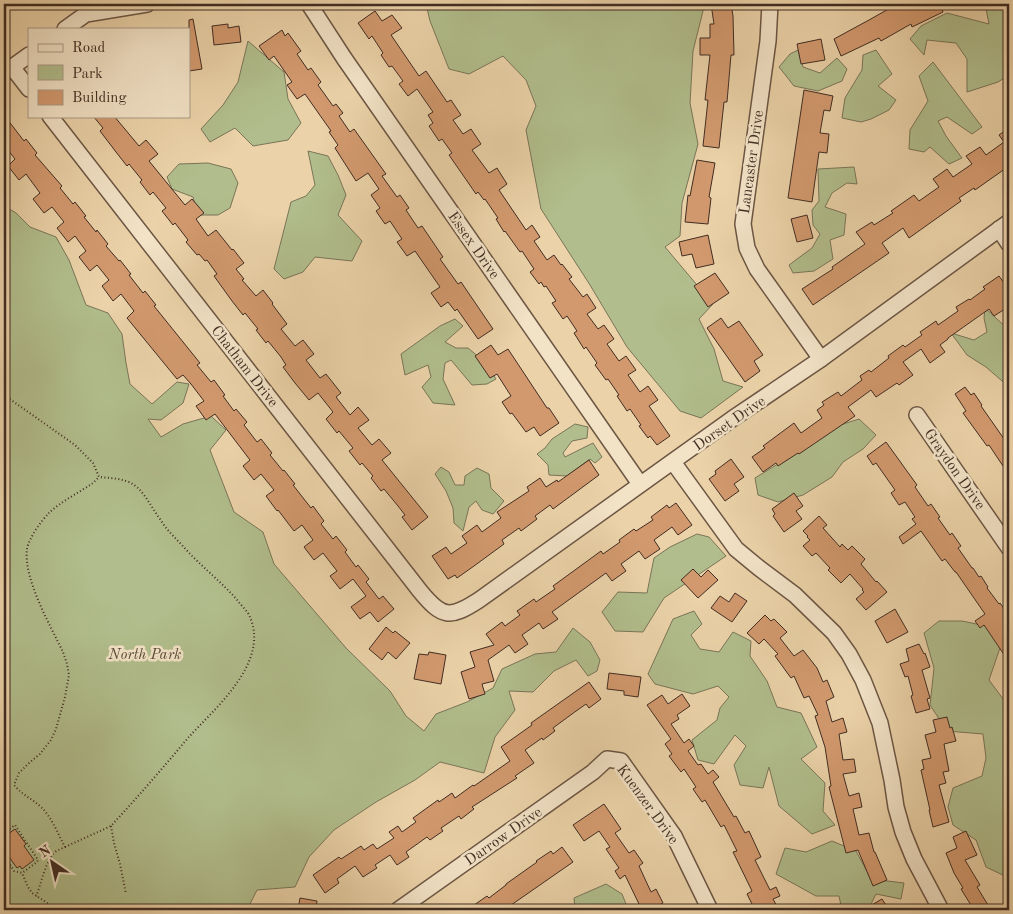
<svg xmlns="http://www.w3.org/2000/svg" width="1013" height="914" viewBox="0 0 1013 914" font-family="'Old Standard TT',serif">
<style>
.green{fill:#b1bd8c;stroke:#797558}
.building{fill:#d2996e;stroke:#412d23}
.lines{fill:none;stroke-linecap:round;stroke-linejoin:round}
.minor-casing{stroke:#6c5644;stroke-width:18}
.path{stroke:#412d23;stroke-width:2;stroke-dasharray:1 2.5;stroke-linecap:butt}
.minor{stroke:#f2e2c6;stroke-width:15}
.labels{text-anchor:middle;stroke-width:5;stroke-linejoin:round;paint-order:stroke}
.street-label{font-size:15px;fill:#412d23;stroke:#f2e2c6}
.park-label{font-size:15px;font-style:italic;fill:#574a38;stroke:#f2e2c6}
</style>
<rect width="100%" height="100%" fill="#ebd2a8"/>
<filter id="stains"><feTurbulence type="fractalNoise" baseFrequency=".004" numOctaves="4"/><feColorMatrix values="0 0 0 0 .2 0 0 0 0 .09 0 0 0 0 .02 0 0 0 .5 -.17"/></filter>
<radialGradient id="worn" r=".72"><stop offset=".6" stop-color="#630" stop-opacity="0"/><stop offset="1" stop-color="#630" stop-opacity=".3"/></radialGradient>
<g class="green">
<polygon points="426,4 703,4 703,11 693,51 690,103 698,144 682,203 680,236 665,247 713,304 699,319 714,349 723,381 743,387 701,418 680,411 627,347 590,285 541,209 526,130 536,106 526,80 503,56 469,74 449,69 430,21"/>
<polygon points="985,4 1009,4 1009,75 998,82 967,92 967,59 956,43 927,40 924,55 910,39 921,26 947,13 989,24"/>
<polygon points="248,41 284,72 288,99 301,123 288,140 253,146 235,128 210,142 201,129 223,105 238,82"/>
<polygon points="798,50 803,67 820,73 837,58 847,69 842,81 818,91 794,86 779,67 790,54"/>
<polygon points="876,50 892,74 878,86 896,100 889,110 871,119 861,122 842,118 845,98 862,70 863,55"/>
<polygon points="933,62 982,127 972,134 947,117 938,121 946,136 962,158 949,164 930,147 924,152 909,149 910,130 928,101 919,76"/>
<polygon points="308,151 328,156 338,175 346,195 338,215 362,241 352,261 315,257 303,272 284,279 274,269 291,202 306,196 315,185"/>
<polygon points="208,163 231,169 238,183 230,208 218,215 198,215 193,197 172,189 167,177 179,164"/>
<polygon points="854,167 857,184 847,183 832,193 825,207 846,214 844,235 830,240 833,259 814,271 793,273 789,265 812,248 820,234 813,225 812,210 819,201 818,169"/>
<polygon points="4,206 16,213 30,227 56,237 69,260 86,305 108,313 122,334 126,363 130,384 152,404 177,382 189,384 183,403 161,420 148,419 161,437 183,424 211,416 226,430 210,450 234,512 263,532 274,564 346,648 390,691 406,716 424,731 436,714 467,702 493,688 502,669 535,654 556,652 573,628 590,642 600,660 597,671 588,676 576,660 554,671 533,692 509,691 515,710 495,737 484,773 440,762 415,780 376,802 334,830 309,857 295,887 257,890 247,910 220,910 218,908 213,910 4,910 4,630 5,629 4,628"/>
<polygon points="985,308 1009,330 1008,345 1004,366 1009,368 1009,387 986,367 967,355 951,333 974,340 987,332 984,318"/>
<polygon points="455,319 463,326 445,342 456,348 468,348 486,363 496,379 487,384 472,385 451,360 445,363 443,379 455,405 433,403 422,387 431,377 428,365 405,375 401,354 440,326"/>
<polygon points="859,419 876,435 863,449 843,462 832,477 803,495 778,502 758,495 755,478 809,445 837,426"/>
<polygon points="575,424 588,427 587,438 572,441 563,453 565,457 593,443 602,457 595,463 590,459 567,476 549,475 548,465 537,454 545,448 552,439"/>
<polygon points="441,467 449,472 455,485 464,485 465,476 477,468 489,474 491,488 504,501 493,514 482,510 476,501 469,507 463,531 454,523 453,508 446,491 435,474"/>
<polygon points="697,534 709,537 726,556 664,598 643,632 615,631 602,612 618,592 647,593 654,558 670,547"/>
<polygon points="694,611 702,624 691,635 700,649 719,652 733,632 751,641 750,656 767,681 777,707 801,713 817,747 801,759 825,783 823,811 835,825 812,834 779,806 769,767 763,788 740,785 734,765 746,746 735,735 714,764 698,760 692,740 717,720 720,708 729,697 718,686 693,694 655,684 648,674 673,619"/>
<polygon points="939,621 962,621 986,626 1001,645 989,680 1009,707 1009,875 1007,877 986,867 976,840 953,825 948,807 953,788 982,776 986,758 983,734 947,731 930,705 934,668 924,633"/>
<polygon points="832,841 856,851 871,879 904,883 901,899 876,894 868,910 842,910 839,896 816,896 776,874 785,848 806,852"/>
<polygon points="606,884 622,894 628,909 630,910 575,910 574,898"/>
</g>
<g class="building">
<polygon points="711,4 731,4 733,16 734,55 731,55 727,102 724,102 719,148 703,146 708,100 705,100 710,55 700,55 700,38 710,38 710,24 714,24"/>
<polygon points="905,4 940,4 943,12 912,27 911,24 881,41 879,38 841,56 834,39 869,20 892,7 893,9"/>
<polygon points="375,11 382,21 392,15 402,28 391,35 419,76 426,71 447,102 451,100 461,115 453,120 463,134 471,129 481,144 472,150 489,173 497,168 507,184 499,190 526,230 532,225 540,237 534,241 547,260 554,255 561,265 562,264 572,277 569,279 583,297 587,294 596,308 587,314 598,329 604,325 614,339 607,344 619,361 626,356 636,370 628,375 640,392 648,386 658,400 649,406 670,436 657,445 650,436 648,438 639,426 641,425 630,409 627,411 617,396 619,395 608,379 606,380 595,365 597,363 586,347 584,349 574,333 577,331 567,316 563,319 552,303 556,301 546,286 544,287 541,282 539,284 530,272 534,269 522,251 520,252 505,231 504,232 496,219 498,218 485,199 484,200 478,192 476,194 449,155 452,153 442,139 439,141 429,126 433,123 428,115 433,112 417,89 408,96 399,84 403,81 392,66 389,67 381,55 383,53 372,36 369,39 358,23"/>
<polygon points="193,19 202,69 189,71 189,20"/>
<polygon points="228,24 228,28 239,26 241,42 214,45 212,26"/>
<polygon points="282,30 285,36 288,33 301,51 297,54 308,70 311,68 321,82 318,85 333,106 336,104 343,113 339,116 350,132 354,129 386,174 382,176 397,197 400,195 409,208 406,210 418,228 422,226 443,257 440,259 458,284 461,282 493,329 478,339 457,309 455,311 448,302 441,307 431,293 440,287 415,251 407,256 397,242 402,239 390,221 385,224 376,211 380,208 371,195 379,189 368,173 356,181 335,148 338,145 329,132 331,131 305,94 297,99 287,85 292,82 274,56 269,60 259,46"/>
<polygon points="821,39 825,60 801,64 797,44"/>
<polygon points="804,90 833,96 830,111 824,110 820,133 829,134 827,153 819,152 812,202 788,198"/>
<polygon points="4,115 24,141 26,139 37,153 35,155 62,186 60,188 73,204 75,202 86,216 84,217 96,232 97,230 108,244 106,246 119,261 120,260 131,274 129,275 143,293 145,291 156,305 154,306 200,363 197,365 211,382 214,380 225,395 223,396 234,411 236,409 247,422 244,425 257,442 261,439 272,453 270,455 283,471 284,470 295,484 293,485 311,508 313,506 324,521 321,524 333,539 336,536 347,550 345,552 356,567 358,565 369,579 366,582 379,599 383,596 394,609 378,622 370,612 360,619 351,607 366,596 353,579 340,589 330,576 337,571 323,553 314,560 304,547 313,540 302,525 294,531 278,510 277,511 266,496 274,490 261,474 254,480 243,466 250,460 215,414 206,420 196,406 204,401 191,384 183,375 177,379 127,318 134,311 121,294 113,301 102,286 109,280 97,265 90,271 79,257 86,251 75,236 68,242 57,228 64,222 52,207 44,213 33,199 40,193 26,174 19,180 8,166 15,159 4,145"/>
<polygon points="93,116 114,116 139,146 146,140 158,154 149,161 185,205 192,199 204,213 196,219 208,236 216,230 232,250 233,249 244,263 236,269 244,279 242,280 256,296 263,290 273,303 272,304 287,324 281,329 295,346 303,340 314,354 306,360 320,378 326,374 341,393 336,397 350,415 358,407 369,420 358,428 372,445 379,439 391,453 382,460 428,517 412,530 402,517 405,515 398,506 384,489 381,491 371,478 373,476 362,463 360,465 349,451 353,448 339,431 337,433 326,419 333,412 318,393 309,400 295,383 283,367 286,365 281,357 268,341 266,343 256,330 258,329 245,313 243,315 232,301 214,276 217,274 207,260 205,261 199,254 197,255 186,242 188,240 175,223 173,225 162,211 166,208 153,192 150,195 140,182 142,180 129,164 127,166 116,152 100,131 103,128"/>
<polygon points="1009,128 1009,166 975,190 974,188 959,198 961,201 909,238 903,228 882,243 889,253 813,305 802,289 833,269 832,267 865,244 856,232 872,222 874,225 893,213 891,211 914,195 919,201 939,187 933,179 947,169 953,177 972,164 966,156 980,147 986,155 1004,142 999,135"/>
<polygon points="697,160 715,163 709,197 711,198 708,224 685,222 688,195 690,196"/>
<polygon points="807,215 813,238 797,242 791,219"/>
<polygon points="708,235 714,264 696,268 692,254 682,256 679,242"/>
<polygon points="715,273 729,293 708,307 694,286"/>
<polygon points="999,276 1009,290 1009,295 1003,299 1008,307 994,316 989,309 948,338 948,339 940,345 945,352 930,363 921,349 903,362 913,375 899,385 897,383 876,397 871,390 848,407 855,416 799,454 798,453 778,466 776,463 763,472 752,457 765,448 763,446 794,423 801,433 822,418 817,410 824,405 822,402 838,392 841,396 862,380 860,376 869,370 871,372 889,358 888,356 903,345 905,347 922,335 920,332 936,321 938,325 958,311 956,307 969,299 970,300 985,289 983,287"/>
<polygon points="721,318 728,328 739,321 763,355 754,361 760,371 745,382 707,328"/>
<polygon points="491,345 498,355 508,349 547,408 549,408 559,423 540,436 534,427 526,432 512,413 510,414 502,402 511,396 497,374 490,378 475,356"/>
<polygon points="965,387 971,395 974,393 982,405 981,406 1009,446 1009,475 989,445 987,446 963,413 966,411 955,394"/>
<polygon points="886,442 917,485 915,487 928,506 931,504 940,517 938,518 950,535 952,533 961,546 958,548 972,568 973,568 979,577 981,576 988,587 987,588 999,604 1000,603 1007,613 1004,615 1009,623 1009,662 984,625 980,628 975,621 985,614 956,572 955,572 945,559 942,561 921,531 903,544 899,537 916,524 912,519 915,517 905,502 899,505 891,493 895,490 876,463 873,465 867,456"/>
<polygon points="731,459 744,477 734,484 739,491 725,501 709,479 716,474 715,471"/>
<polygon points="589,460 599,475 553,509 550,505 535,516 537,519 521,531 519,528 502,540 504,544 474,566 457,578 455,575 448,579 432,556 446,547 451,554 467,543 462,536 477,525 482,532 501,518 497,512 529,491 527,487 540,478 546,487 557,480 558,482"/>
<polygon points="794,493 803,506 796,511 802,519 784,532 773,516 775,514 772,509"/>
<polygon points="676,503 692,525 678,535 672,527 654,540 660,549 645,559 639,551 621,564 626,571 612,581 606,573 552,612 558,619 543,629 539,623 522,635 528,644 515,653 509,645 488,660 494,681 482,684 485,694 469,699 461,672 475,667 470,652 494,645 486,634 502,622 505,626 520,615 517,611 534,599 536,602 555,589 553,586 601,551 603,554 620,542 619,540 634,529 636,531 653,520 651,517 667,505 669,508"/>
<polygon points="819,516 827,525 823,528 840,547 842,544 848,550 852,546 865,559 861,564 876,582 877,581 887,592 866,610 856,599 864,592 862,590 863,589 850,574 841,583 828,570 830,568 816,553 812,556 803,546 810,540 807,537 808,536 803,531"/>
<polygon points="693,569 701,577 708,570 718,580 698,598 681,580"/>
<polygon points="735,593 747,601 732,622 711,608 720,596 729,602"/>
<polygon points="895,609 908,632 887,643 875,621"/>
<polygon points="765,615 771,621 774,619 787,632 780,638 794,656 803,650 817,668 823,682 827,680 834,697 826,701 832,722 843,718 847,732 839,734 843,760 854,759 856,772 843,774 849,796 859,793 862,807 853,809 859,835 869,833 874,852 875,852 887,880 873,886 858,850 846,853 829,787 831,786 825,747 815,716 818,715 809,696 804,698 794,676 791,678 775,656 778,654 764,639 759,644 747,633"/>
<polygon points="386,627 393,633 395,631 410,643 396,659 388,652 382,660 369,649"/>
<polygon points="919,644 924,654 925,653 930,667 922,670 930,698 927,699 930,709 916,713 911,696 913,695 908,676 905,677 900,664 909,661 906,649"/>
<polygon points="429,652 446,655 441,684 414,679 419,654 428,655"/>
<polygon points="609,673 641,677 638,697 624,695 624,691 607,689"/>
<polygon points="589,682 601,699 589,708 586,704 572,714 553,728 555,731 543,740 542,738 525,750 534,763 515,776 517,778 472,807 474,809 461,819 459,816 441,828 443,831 430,840 427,837 406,852 409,857 397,865 390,855 375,865 377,868 363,877 355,866 337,879 339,883 325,893 313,875 339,857 341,859 361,846 364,850 373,844 377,849 394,838 389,832 398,826 402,832 416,822 413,818 438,800 439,802 452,793 455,798 473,785 474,786 510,761 501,747 532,725 531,723"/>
<polygon points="682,694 690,706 677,715 679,719 671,724 684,743 689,739 694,746 688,751 698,765 701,764 708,774 713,770 719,777 713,782 734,817 736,816 745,833 749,831 761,857 755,860 770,890 776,887 780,896 773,899 779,910 755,910 747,894 752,891 733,852 737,851 724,825 721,827 705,800 702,802 693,789 696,787 684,769 681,772 669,756 672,754 665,744 671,739 647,705 662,695 668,704"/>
<polygon points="947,717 950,728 952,727 956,741 944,744 949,771 943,772 946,783 939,785 949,822 933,827 929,810 930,810 921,770 924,769 922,760 931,758 925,735 936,732 933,720"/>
<polygon points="604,804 621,829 615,833 629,853 634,850 643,863 639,866 651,892 656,889 663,903 648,910 624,910 639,904 625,875 620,879 615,871 619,868 606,849 610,847 599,831 584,841 573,825"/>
<polygon points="15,829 26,844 24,846 34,860 22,869 20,866 17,868 4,850 4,837"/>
<polygon points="966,831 977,855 965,860 980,885 977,887 991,910 974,910 961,889 963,888 954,873 946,853 957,848 953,837"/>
<polygon points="562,847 573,862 504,910 467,910 487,896 489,898 506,885 506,884 537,862 536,861 551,851 553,854"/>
<polygon points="300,898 317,901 316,910 298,910"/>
<polygon points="882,899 889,910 863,910"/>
</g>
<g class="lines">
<g class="minor-casing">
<g id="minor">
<polyline points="309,4 344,58 640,484"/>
<polyline points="770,4 768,41 743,224 747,248 757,269 821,359"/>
<polyline points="65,29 86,14 147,4"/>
<polyline points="12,67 29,89"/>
<polyline points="4,73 29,55"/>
<path d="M 50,116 L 420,591 C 442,618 450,619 479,600 L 732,419 L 821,359 L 1009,222"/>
<polyline points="999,229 1009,244"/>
<polyline points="917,415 1009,548"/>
<polyline points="673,462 736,549 759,568 795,595 834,633 849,654 863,680 880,723 892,780 896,807 903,832 914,859 941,910"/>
<polyline points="398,910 593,772 607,759 621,761 674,836 710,910"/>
</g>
</g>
<g class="path">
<path d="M 4,395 L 75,445 L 93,463 L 99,477 L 93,483 C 80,492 60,502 49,513 C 41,521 29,538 27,549 C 23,578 50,625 63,652 L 67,664 L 69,675 L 65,697 L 56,729 L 51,740 L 40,754 L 29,763 L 19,773 L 14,785 C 22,795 33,799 42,808 C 52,818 58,834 65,847 C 61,849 57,850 54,853 C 45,863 41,884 36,897"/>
<polyline points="111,826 114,843 120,864 126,894"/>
<polyline points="4,833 15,825 38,860 37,862 22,873"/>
<path d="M 65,847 L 111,826 L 121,815 C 144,790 166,764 188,738 C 216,707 273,660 248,613 C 245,609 241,605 238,601 C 221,581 199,565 182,545 C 174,537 166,529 160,519 C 150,506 144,489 129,482 C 119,478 109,478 99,477"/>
<polyline points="6,859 11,866"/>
<polyline points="4,871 11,866 14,871 22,873 28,887 32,893 58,910"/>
</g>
<use href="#minor" class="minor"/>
</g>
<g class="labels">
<g class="street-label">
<text transform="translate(751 162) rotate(-82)" y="5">Lancaster Drive</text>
<text transform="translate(474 245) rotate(55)" y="5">Essex Drive</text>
<text transform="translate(245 366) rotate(52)" y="5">Chatham Drive</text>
<text transform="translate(729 423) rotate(-35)" y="5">Dorset Drive</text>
<text transform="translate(955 469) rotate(55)" y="5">Graydon Drive</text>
<text transform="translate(648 804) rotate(54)" y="5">Kuenzer Drive</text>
<text transform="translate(503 836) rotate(-35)" y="5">Darrow Drive</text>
</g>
<g class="park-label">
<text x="145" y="659">North Park</text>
</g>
</g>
<rect width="1013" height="914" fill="none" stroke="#ebd2a8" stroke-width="20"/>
<rect x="5" y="5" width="1003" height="904" fill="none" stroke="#412d23" stroke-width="2.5"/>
<rect x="10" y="10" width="993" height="894" fill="none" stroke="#412d23"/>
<rect x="28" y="28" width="162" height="90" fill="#f2e2c6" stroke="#ab9a85"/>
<rect x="38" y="44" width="25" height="8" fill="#f2e2c6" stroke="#ab9a85"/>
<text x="72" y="52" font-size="15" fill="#412d23">Road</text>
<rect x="38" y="65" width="25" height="15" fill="#b1bd8c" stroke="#ab9a85"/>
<text x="72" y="78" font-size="15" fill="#412d23">Park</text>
<rect x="38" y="90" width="25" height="15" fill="#d2996e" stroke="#ab9a85"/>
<text x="72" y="102" font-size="15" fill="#412d23">Building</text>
<g transform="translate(52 862) rotate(326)" stroke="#f2e2c6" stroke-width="4" paint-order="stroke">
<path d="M0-4L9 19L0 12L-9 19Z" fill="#412d23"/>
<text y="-8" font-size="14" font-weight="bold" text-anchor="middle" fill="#412d23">N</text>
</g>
<rect width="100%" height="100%" filter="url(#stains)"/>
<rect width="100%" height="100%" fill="url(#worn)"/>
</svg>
